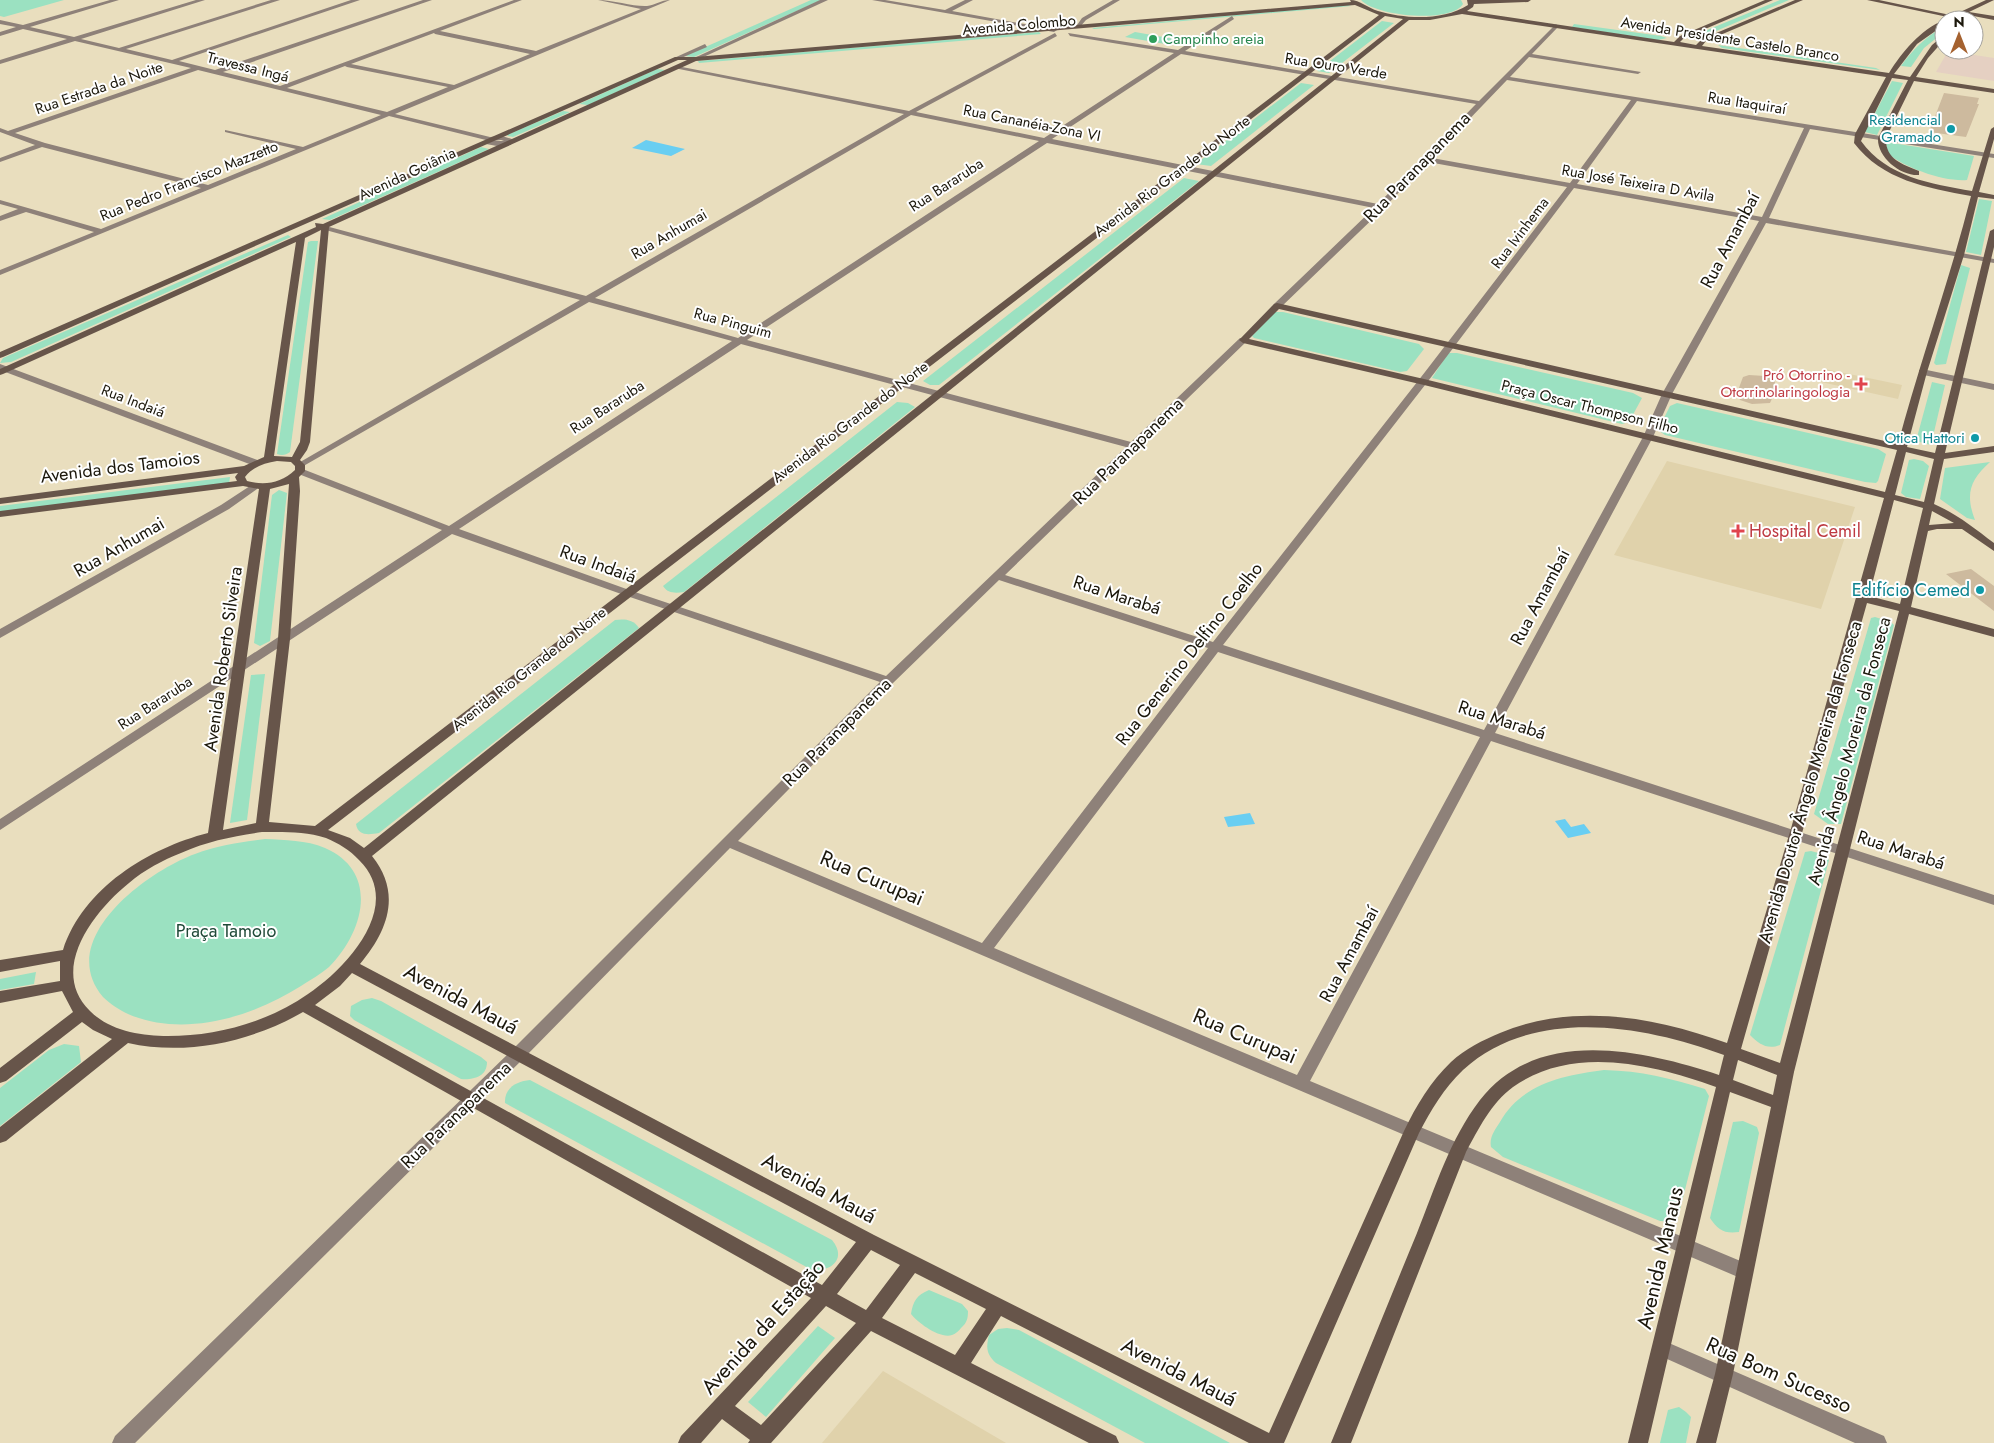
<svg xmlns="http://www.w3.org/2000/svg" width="1994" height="1443" viewBox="0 0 1994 1443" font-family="Jost,sans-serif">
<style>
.commercial{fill:#e5d0c2}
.built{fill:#e0d2ab}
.green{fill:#9be1c1}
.water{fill:#69cef2}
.building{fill:#cdba9e}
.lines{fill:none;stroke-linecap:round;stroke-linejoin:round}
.street{fill:#8e8179;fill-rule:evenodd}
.secondary{fill:#67554a;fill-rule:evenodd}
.leisure-dot{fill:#2e9e5b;stroke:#fff;stroke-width:2}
.culture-dot{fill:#0f9aa8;stroke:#fff;stroke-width:2}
.health-dot{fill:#e0444e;stroke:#fff;stroke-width:2}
.labels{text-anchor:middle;stroke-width:4;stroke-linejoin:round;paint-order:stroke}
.far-street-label{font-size:15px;fill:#1b170b;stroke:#fff}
.far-leisure-label{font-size:15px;fill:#27864d;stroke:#fff;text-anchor:start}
.far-culture-label{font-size:15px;fill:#0d838f;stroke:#fff;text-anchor:end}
.far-health-label{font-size:15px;fill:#be3a42;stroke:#fff;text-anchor:end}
.street-label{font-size:18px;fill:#1b170b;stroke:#fff}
.health-label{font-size:18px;fill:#be3a42;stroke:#fff;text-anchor:start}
.culture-label{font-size:18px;fill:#0d838f;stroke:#fff;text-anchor:end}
.park-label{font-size:18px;fill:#204938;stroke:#fff}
.near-street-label{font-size:21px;fill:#1b170b;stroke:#fff}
</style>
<rect width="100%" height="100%" fill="#e9debe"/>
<polygon class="commercial" points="1948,51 1994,58 1994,81 1936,72"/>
<g class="built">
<polygon points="1825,369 1902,385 1898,399 1821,382"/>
<polygon points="1667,461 1855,507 1821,609 1614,555"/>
<polygon points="883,1371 1006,1443 822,1443"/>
</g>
<g class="green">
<polygon points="0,0 64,0 4,17 0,16"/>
<polygon points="811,0 821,0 694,57 685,56"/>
<path d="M 1361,0 L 1461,0 L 1463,4 C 1450,24 1375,16 1361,0 Z"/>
<polygon points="1780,0 1789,0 1702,37 1695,35"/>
<polygon points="1348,5 1351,6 1094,29 1092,28"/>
<polygon points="1382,21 1394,23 1329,73 1317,71"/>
<polygon points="1574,24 1661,36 1667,38 1658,40 1572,27"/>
<path d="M 1944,26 L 1944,32 L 1924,48 L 1911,67 L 1901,66 C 1913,49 1926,37 1944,26 Z"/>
<polygon points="1039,32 1041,34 699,63 698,61"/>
<polygon points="1135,32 1180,40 1171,45 1125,37"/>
<polygon points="1718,45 1876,68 1880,70 1722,48"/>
<polygon points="657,69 665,70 588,105 579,104"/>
<polygon points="1892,81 1903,83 1877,135 1865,132"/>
<polygon points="1301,83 1314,85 1211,166 1196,164"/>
<polygon points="563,111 570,112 513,137 508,136 507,135"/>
<path d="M 1886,142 L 1974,156 L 1967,180 C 1944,182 1905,168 1887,153 Z"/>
<polygon points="481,147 489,149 330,220 322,219"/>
<polygon points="1184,178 1199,181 939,385 930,385 923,381"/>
<polygon points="1979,199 1992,201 1981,255 1966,252"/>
<polygon points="288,235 291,237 11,362 0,363 3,358"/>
<path d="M 311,241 L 318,241 L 290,452 C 286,455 282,456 277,454 L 308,242 Z"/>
<polygon points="1961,265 1970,268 1946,364 1936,365 1934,363"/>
<polygon points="1275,312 1283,312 1419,344 1424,349 1407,371 1400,372 1254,338 1252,336"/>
<polygon points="1448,353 1457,353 1633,393 1642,398 1629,422 1622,424 1432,378"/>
<polygon points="1932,382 1945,385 1931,445 1916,441"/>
<path d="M 897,402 L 908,403 L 915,407 L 684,592 C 676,593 668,594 663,586 Z"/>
<polygon points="1677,403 1878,449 1886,454 1878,481 1876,483 1865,482 1665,435 1658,430 1670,406"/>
<polygon points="1914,459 1923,461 1929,466 1920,499 1906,497 1901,493 1909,460"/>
<path d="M 1990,462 C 1970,480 1965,494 1975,520 L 1967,518 L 1940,499 L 1945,468 Z"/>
<polygon points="230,477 229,484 0,513 0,506"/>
<polygon points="279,490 287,493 270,641 260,646 254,643 272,495"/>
<polygon points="1875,617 1891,622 1894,625 1841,824 1828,824 1814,814 1871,618"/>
<path d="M 615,620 C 624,619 633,619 639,628 L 379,833 C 368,835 358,836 356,824 Z"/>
<polygon points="265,674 247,820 230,823 251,675"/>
<path d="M 265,839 C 285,840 306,840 325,848 C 380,872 364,932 329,967 C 321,974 310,980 301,986 C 252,1017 184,1038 128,1014 C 120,1010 110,1004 103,997 C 54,939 148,871 195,854 C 218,845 241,842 265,839 Z"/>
<path d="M 1811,851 L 1822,854 L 1829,860 L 1780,1045 C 1767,1050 1759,1044 1750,1035 L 1805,852 Z"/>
<polygon points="36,972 34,984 0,990 0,979"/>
<path d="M 372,998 L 381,1001 L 481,1057 L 487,1062 C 487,1077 473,1080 461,1079 L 354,1020 L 350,1016 L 351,1006 L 362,1000 Z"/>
<polygon points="64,1044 79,1046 81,1062 0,1126 0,1088 49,1050"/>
<path d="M 1604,1070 C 1642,1071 1669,1078 1705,1089 L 1709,1096 L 1678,1217 L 1672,1222 L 1660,1221 L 1503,1157 L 1491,1147 C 1489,1137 1495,1130 1500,1122 C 1521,1084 1564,1075 1604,1070 Z"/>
<path d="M 530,1080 L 832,1240 C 847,1258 832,1272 812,1270 L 505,1103 C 504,1088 517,1081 530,1080 Z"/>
<path d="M 1743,1121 L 1757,1127 L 1759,1133 L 1739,1232 C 1724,1234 1718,1230 1710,1218 L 1733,1122 Z"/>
<path d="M 929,1290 L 962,1304 L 968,1311 C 968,1318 967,1323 961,1328 C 959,1331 955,1334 952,1335 C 940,1339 918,1323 911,1314 C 913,1301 917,1295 929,1290 Z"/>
<polygon points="818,1326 835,1338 766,1417 748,1402"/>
<path d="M 1007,1328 L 1019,1330 L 1230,1443 L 1145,1443 L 996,1363 C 986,1354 986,1347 989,1335 L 998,1329 Z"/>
<polygon points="1679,1407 1686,1412 1691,1417 1686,1443 1660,1443 1668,1410"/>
</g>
<g class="water">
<polygon points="646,140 685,149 671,156 632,148"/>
<polygon points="1250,813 1255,824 1228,827 1224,817"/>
<polygon points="1565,819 1571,827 1584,824 1591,833 1568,838 1555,821"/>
</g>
<g class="building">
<polygon points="1944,93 1979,98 1977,104 1979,104 1966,137 1929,132"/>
<polygon points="1749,375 1765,376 1775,379 1775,392 1770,403 1752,404 1740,400 1737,393 1743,377"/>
<polygon points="1971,569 1994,586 1994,611 1946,574"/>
</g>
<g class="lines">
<g class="street">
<path d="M 110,0 L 119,0 L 30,27 L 74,37 L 196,0 L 205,0 L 81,39 L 119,48 L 271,0 L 280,0 L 126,49 L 172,60 L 351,0 L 360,0 L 179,61 L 215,70 L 423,0 L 432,0 L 223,72 L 280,86 L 514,0 L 522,0 L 440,31 L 536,51 L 641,9 L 598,0 C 613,0 635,7 647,6 C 655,5 661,0 670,0 L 395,114 L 490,137 L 502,136 L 512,139 L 511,145 L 497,146 L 486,144 L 486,140 L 389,116 L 0,275 L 0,270 L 94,232 L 26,212 L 0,221 L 0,216 L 18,209 L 0,204 L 0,200 L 101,229 L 201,188 L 42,147 L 0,162 L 0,158 L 35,145 L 0,132 L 0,128 L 8,131 L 191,68 L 75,41 L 0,64 L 0,60 L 67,39 L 23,29 L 0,36 L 0,32 L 16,27 L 0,24 L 0,20 L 23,25 ZM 434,33 L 435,34 L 530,54 L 454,85 L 351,64 ZM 345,66 L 347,67 L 448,87 L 387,112 L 287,88 ZM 198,70 L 381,115 L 303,147 L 225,130 L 225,132 L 296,149 L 208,185 L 45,143 L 15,133 ZM 501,140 L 504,141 L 493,141 Z"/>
<polygon points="820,0 828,0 697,60 692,59"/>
<polygon points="872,0 885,0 945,10 965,0 973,0 952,11 1057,30 1054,32"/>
<polygon points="1113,0 1120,0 1086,20 1079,28 1075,28 1082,18"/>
<path d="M 1232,16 L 1234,19 L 1185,51 L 1479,101 L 1556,24 L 1558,27 L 1532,54 L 1641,72 L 1638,74 L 1529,57 L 1510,77 L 1994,154 L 1994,158 L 1810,129 L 1769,218 L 1994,259 L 1994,263 L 1766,223 L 1672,394 L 1653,437 L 1495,733 L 1994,895 L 1994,905 L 1491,741 L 1310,1081 L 1750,1265 L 1753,1271 L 1750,1277 L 1744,1279 L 1738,1277 L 730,848 L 524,1058 L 135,1443 L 112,1443 L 115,1436 L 512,1050 L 880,682 L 624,595 L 452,534 L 0,830 L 0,819 L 442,530 L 296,473 L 295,471 L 300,468 L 295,465 L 580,300 L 322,229 L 322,225 L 586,296 L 904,114 L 679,69 L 677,68 L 677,66 L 909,111 L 1055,33 L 1057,36 L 916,112 L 1044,138 L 1174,53 L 1070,36 L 1068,33 L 1178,50 ZM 1181,54 L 1476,104 L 1378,204 L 1052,139 ZM 1507,80 L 1631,100 L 1570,183 L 1432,158 ZM 1637,101 L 1804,128 L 1762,217 L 1577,184 ZM 911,115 L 1039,141 L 738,338 L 595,298 ZM 1047,143 L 1374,208 L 1274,304 L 1273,306 L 1277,309 L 1280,308 L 1383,209 L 1428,162 L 1567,187 L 1425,372 L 1213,642 L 1005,575 L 1246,342 L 1246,338 L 1240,338 L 1131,442 L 747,340 ZM 1574,188 L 1759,221 L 1662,394 L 1643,437 L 1484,730 L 1223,645 L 1432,376 ZM 589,302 L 732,341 L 449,526 L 300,468 ZM 741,344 L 1126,447 L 886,676 L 632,591 L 459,529 ZM 999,580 L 1208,648 L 982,943 L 738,841 L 892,684 ZM 1218,652 L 1480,737 L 1297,1075 L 994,948 Z"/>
<polygon points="705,44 707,47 679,59 674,58"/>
<polygon points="0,364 260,461 261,463 260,465 252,465 0,370"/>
<polygon points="1922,369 1994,384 1994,390 1919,374 1919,370"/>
<polygon points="253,484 257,485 258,487 257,489 229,509 0,638 0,629 221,505"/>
<polygon points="1662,1340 1884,1436 1887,1443 1855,1443 1656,1354 1653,1348 1656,1342"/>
</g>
<g class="secondary">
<path d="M 1350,0 C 1360,0 1368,8 1378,11 C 1405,19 1443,21 1468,5 L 1467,0 L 1531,0 L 1528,2 L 1474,4 L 1473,7 L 1467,11 L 1674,42 L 1680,36 L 1765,0 L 1773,0 L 1684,38 L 1680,42 L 1696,45 L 1702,39 L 1795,0 L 1803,0 L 1706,41 L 1702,46 L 1889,73 C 1902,52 1920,30 1944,20 L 1944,25 L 1917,44 L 1894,74 L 1910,77 L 1932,45 L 1944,35 L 1944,40 L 1928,58 L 1916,77 L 1994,89 L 1994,93 L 1914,81 L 1886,138 C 1885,159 1902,164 1919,171 L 1919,175 C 1900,176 1877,157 1878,138 L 1908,80 L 1892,78 L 1861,141 C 1887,177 1931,184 1972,191 L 1991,129 L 1994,127 L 1994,139 L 1979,192 L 1994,195 L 1994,199 L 1978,197 L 1964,255 L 1927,372 L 1907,447 L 1935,453 L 1990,231 L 1994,229 L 1994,247 L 1945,453 L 1994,446 L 1994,452 L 1944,459 L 1934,504 C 1957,514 1974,528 1994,543 L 1994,551 L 1962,529 L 1937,529 L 1928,531 L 1911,607 L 1994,629 L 1994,637 L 1909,614 L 1794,1072 L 1733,1374 L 1716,1443 L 1696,1443 L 1715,1374 L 1771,1107 L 1730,1092 L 1648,1443 L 1628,1443 L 1716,1087 C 1651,1064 1573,1045 1513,1087 C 1491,1103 1478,1130 1466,1152 L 1351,1443 L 1331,1443 C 1360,1373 1388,1303 1417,1233 C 1435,1188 1450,1139 1480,1100 C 1538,1026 1642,1050 1719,1075 L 1724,1055 C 1643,1025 1533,1006 1463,1070 C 1444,1088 1431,1110 1419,1133 L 1284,1443 L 1249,1443 L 1001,1316 L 971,1363 L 1116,1436 L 1119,1443 L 1089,1443 L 871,1331 L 771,1443 L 748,1443 L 750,1440 L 722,1419 L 701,1443 L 678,1443 L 681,1436 L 811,1298 L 303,1012 C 251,1042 186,1056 128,1043 L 6,1141 L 0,1143 L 0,1127 L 112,1039 L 93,1030 L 82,1022 L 6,1081 L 0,1083 L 0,1068 L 73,1012 L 62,991 L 0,1003 L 0,991 L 60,981 L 60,961 L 0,972 L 0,960 L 63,950 C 83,888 149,848 208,833 L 259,489 L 243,486 L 0,517 L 0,511 L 237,481 L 235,477 L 238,473 L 0,504 L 0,498 L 244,466 L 264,457 L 296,242 L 3,374 L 0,375 L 0,369 L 316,227 L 315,223 L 323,224 L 687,60 L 678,60 L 3,357 L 0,358 L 0,352 L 675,57 L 695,57 L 1351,2 ZM 1355,5 L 1379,15 L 315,826 L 269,822 L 290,639 L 300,491 L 299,477 L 305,471 L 305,465 L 300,460 L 307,450 L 310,442 L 329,227 L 696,61 ZM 1462,14 L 1886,77 L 1855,134 L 1854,143 C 1882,180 1927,188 1971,196 C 1950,279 1920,361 1898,444 L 1277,303 L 1274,304 L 1239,340 L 1243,343 L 1424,385 L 1884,498 L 1792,825 L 1727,1043 C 1654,1017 1574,1002 1500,1033 C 1483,1040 1465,1049 1451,1062 C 1431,1081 1416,1106 1404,1131 L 1269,1433 L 874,1235 L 360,964 C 388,931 402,893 372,856 L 1409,20 L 1430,20 ZM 1385,16 L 1403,19 L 364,848 L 350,838 L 328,830 ZM 321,230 L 300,442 L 292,457 L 274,456 L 305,238 ZM 1279,309 L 1897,450 L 1885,492 L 1424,379 L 1249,339 ZM 1906,452 L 1934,459 L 1924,502 L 1895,495 ZM 277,461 L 291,462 L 295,466 L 295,470 C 281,483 265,486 247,481 L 245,477 C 253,467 264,463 277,461 ZM 289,484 L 278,639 L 256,823 L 223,830 L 270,489 ZM 1894,500 L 1923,508 L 1900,604 L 1869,596 ZM 1932,511 L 1954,523 L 1929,525 ZM 1867,603 L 1899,611 L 1780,1063 L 1741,1049 ZM 262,832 C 283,832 305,831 326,838 C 338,843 350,850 359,860 C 405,905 347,968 308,994 C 268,1022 217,1036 168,1036 C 141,1036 110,1031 90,1011 C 48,970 94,911 129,883 C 144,870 163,860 181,853 C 207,841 234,836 262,832 ZM 352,973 L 856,1242 L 822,1285 L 315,1005 L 340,986 ZM 1738,1060 L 1777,1075 L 1773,1095 L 1733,1080 ZM 871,1250 L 900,1265 L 866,1310 L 837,1294 ZM 915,1273 L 986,1309 L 955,1355 L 882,1318 ZM 826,1306 L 856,1323 L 761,1425 L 735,1406 Z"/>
<polygon points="1867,0 1879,0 1974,20 1962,20"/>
<polygon points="1986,0 1994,0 1969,12 1994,16 1994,20 1958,13"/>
</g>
</g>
<circle class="leisure-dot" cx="1153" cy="39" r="5"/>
<g class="culture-dot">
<circle cx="1951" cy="129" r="5"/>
<circle cx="1975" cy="438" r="5"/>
<circle cx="1980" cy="590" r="5"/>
</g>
<g class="health-dot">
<path d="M1858.5 376.5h5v5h5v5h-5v5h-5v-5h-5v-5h5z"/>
<path d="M1735.5 523.5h5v5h5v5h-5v5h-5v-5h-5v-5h5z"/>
</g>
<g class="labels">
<g class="far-street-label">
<text transform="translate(1019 25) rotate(-5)" y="5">Avenida Colombo</text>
<text transform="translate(1730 39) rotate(9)" y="5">Avenida Presidente Castelo Branco</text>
<text transform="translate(1336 66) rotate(9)" y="5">Rua Ouro Verde</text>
<text transform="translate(248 67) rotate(14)" y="5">Travessa Ingá</text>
<text transform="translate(99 88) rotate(-19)" y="5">Rua Estrada da Noite</text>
<text transform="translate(1747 103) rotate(9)" y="5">Rua Itaquiraí</text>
<text transform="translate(1032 123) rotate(11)" y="5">Rua Cananéia-Zona VI</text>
<text transform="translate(407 174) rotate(-25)" y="5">Avenida Goiânia</text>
<text transform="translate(1172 176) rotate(-37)" y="5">Avenida Rio Grande do Norte</text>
<text transform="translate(189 181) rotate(-22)" y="5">Rua Pedro Francisco Mazzetto</text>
<text transform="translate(1638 183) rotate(10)" y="5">Rua José Teixeira D Avila</text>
<text transform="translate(946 185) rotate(-33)" y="5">Rua Bararuba</text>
<text transform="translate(1520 233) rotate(-53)" y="5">Rua Ivinhema</text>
<text transform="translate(669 234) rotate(-30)" y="5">Rua Anhumai</text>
<text transform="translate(733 323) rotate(15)" y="5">Rua Pinguim</text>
<text transform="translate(133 401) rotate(21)" y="5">Rua Indaiá</text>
<text transform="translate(607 407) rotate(-33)" y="5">Rua Bararuba</text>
<text transform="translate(1590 407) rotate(14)" y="5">Praça Oscar Thompson Filho</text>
<text transform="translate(850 422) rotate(-37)" y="5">Avenida Rio Grande do Norte</text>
<text transform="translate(529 669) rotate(-38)" y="5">Avenida Rio Grande do Norte</text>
<text transform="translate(155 703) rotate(-33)" y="5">Rua Bararuba</text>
</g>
<g class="far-leisure-label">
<text x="1163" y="44">Campinho areia</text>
</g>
<g class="far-culture-label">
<text x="1941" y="125">Residencial<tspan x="1941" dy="17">Gramado</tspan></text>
<text x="1965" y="443">Otica Hattori</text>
</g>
<g class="far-health-label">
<text x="1850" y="380">Pró Otorrino -<tspan x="1850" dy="17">Otorrinolaringologia</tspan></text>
</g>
<g class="street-label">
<text transform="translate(1417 167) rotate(-46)" y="6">Rua Paranapanema</text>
<text transform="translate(1730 240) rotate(-62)" y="6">Rua Amambaí</text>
<text transform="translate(1128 451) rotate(-44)" y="6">Rua Paranapanema</text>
<text transform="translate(120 467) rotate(-7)" y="6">Avenida dos Tamoios</text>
<text transform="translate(119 547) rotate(-30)" y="6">Rua Anhumai</text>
<text transform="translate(598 564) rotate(20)" y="6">Rua Indaiá</text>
<text transform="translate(1117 595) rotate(18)" y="6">Rua Marabá</text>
<text transform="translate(1540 597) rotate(-62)" y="6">Rua Amambaí</text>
<text transform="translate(1189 654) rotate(-52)" y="6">Rua Generino Delfino Coelho</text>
<text transform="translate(223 659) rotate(-82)" y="6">Avenida Roberto Silveira</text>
<text transform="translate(1502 720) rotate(18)" y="6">Rua Marabá</text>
<text transform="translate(837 732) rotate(-45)" y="6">Rua Paranapanema</text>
<text transform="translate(1849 751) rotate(-75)" y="6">Avenida Ângelo Moreira da Fonseca</text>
<text transform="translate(1810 782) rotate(-74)" y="6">Avenida Doutor Ângelo Moreira da Fonseca</text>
<text transform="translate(1901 850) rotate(18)" y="6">Rua Marabá</text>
<text transform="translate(1349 954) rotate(-62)" y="6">Rua Amambaí</text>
<text transform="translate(456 1115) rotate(-44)" y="6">Rua Paranapanema</text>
</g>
<g class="health-label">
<text x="1749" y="537">Hospital Cemil</text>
</g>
<g class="culture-label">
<text x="1970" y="596">Edifício Cemed</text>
</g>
<g class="park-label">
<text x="226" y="937">Praça Tamoio</text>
</g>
<g class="near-street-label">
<text transform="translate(872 878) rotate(23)" y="7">Rua Curupai</text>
<text transform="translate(461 999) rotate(28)" y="7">Avenida Mauá</text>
<text transform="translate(1245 1036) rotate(23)" y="7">Rua Curupai</text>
<text transform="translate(819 1188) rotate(28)" y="7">Avenida Mauá</text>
<text transform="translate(1660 1258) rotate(-77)" y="7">Avenida Manaus</text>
<text transform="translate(763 1327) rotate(-48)" y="7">Avenida da Estação</text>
<text transform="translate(1179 1372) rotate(27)" y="7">Avenida Mauá</text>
<text transform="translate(1779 1375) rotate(24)" y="7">Rua Bom Sucesso</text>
</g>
</g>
<g transform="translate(1959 35)"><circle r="24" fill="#ffffff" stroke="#a4a29d"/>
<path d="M0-4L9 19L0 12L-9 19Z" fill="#a56230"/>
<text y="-8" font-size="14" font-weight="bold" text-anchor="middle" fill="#1b170b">N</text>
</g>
</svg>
